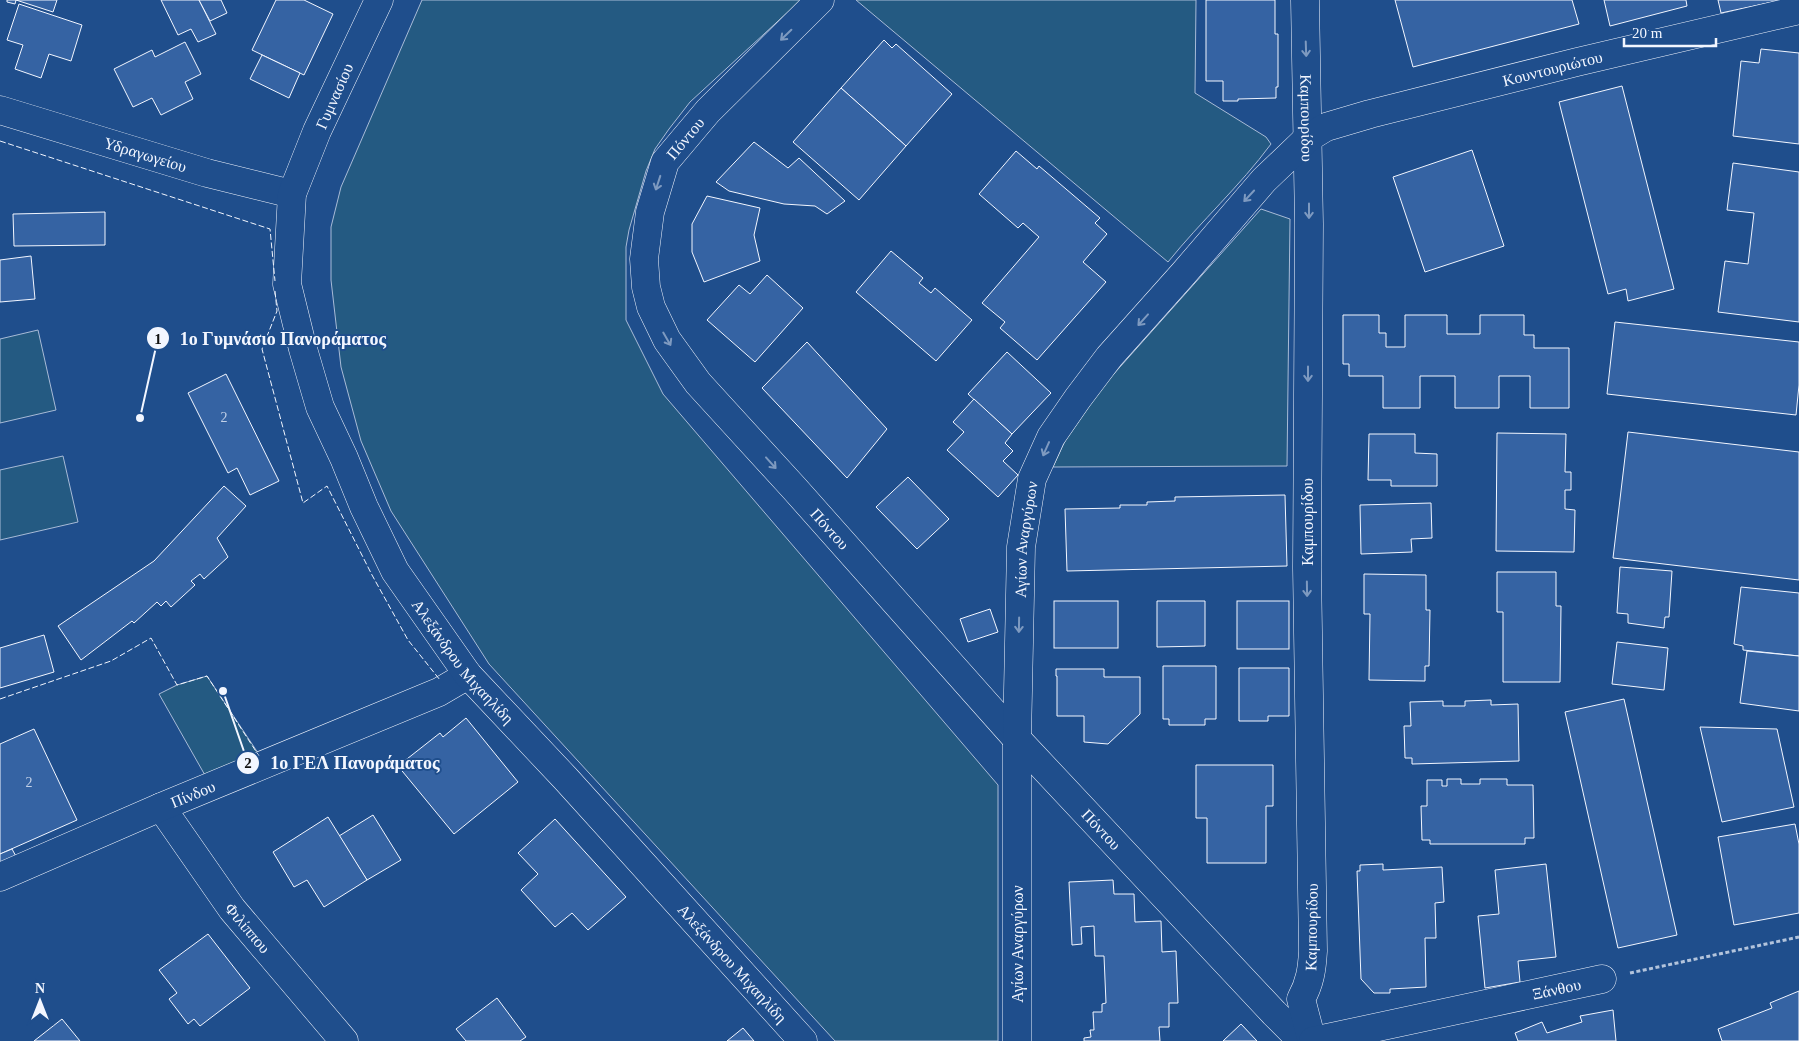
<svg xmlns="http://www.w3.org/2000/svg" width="1799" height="1041" viewBox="0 0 1799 1041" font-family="Georgia,serif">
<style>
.green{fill:#245a82;stroke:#a8bbd7}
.building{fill:#3563a3;stroke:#f2f6ff}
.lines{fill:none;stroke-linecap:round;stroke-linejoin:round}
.street-casing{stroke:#f2f6ff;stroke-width:29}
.secondary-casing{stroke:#f2f6ff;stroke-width:29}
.path{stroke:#b3c4dc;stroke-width:3;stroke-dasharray:4 2.5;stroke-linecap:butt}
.street{stroke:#1f4e8c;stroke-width:28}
.secondary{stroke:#1f4e8c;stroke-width:28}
.fence{stroke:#f2f6ff;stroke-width:1;stroke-dasharray:6 2.5;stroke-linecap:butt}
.oneway{stroke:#7e9ac0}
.labels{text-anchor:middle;stroke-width:4;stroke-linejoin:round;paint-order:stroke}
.number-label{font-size:14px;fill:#c3d1e8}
.street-label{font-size:16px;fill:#f2f6ff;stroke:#1f4e8c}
.leader{fill:none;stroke:#f2f6ff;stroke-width:2}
.callout-dot{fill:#f2f6ff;stroke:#1f4e8c;stroke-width:2}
.mark-label{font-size:15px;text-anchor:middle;font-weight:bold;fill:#111}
.callout-label{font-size:18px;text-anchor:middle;font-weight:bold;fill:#f2f6ff;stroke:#1f4e8c;stroke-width:4;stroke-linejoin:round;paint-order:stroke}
</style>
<rect width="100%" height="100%" fill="#1f4e8c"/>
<g class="green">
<polygon points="422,0 801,0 690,102 669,129 655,149 646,171 629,230 626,247 626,320 663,394 998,785 998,1041 835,1041 489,664 391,511 361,441 341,367 331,280 331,227 341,187"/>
<path d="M 856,0 L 1196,0 L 1195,93 L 1266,137 L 1271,144 C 1240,186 1201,221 1168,262 Z"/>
<polygon points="1261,209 1290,219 1287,466 1053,467 1065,441 1103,386"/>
<polygon points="38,330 56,410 0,423 0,339"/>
<polygon points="63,456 78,522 0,540 0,470"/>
<polygon points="207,676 260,756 206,777 159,694 177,685"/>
</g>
<g class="building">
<polygon points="7,0 57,0 53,12 16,0 15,4 7,2"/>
<polygon points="161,0 199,0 216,34 198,42 191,29 178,35"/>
<polygon points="199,0 221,0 227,13 210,21"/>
<polygon points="276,0 304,0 333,14 304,75 252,50"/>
<polygon points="1206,0 1275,0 1275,34 1278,34 1278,87 1276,87 1276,98 1238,99 1238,101 1223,101 1223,81 1206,81"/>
<polygon points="1395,0 1572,0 1579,24 1413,67"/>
<polygon points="1604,0 1686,0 1687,6 1610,26"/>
<polygon points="1718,0 1782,0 1721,13"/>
<polygon points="19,4 82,25 71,61 49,54 41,78 15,69 23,45 7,40"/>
<polygon points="884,40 892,48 896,44 952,94 906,146 841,88"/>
<polygon points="185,42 201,74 185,82 193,99 161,115 152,98 133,107 114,69 152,50 155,57"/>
<polygon points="1761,49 1799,53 1799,144 1733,136 1741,61 1759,63"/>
<polygon points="262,55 300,73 289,98 250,79"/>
<polygon points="1622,86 1674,289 1628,301 1626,289 1608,294 1559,102"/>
<polygon points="841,88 906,146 859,200 793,142"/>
<polygon points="754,142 788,168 799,158 845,201 827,214 815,206 784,204 729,191 716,182"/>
<polygon points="1472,150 1504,246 1425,272 1393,177"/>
<polygon points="1016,151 1037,169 1039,166 1100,218 1095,223 1107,234 1083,262 1106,282 1037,360 1000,328 1005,322 982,303 1039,237 1023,223 1018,228 979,194"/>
<polygon points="1733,163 1799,172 1799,322 1718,312 1725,261 1748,264 1754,213 1727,210"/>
<polygon points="707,196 760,208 754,235 760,261 704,282 692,252 692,224"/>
<polygon points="105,212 105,245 14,246 13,214"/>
<polygon points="891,251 923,278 919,283 931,293 935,288 972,320 936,361 856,292"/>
<polygon points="31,256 35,299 0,302 0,260"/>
<polygon points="767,275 803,308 755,362 707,320 739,285 750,294"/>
<polygon points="1343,315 1379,315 1379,333 1386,333 1386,347 1405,347 1405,315 1447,315 1447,334 1480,334 1480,315 1524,315 1524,335 1534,335 1534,348 1569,348 1569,408 1530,408 1530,376 1499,376 1499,408 1455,408 1455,376 1420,376 1420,408 1383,408 1383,376 1349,376 1349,364 1343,364"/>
<polygon points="1615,322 1799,342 1799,385 1796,415 1607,394"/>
<polygon points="807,342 887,429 847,478 762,388"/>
<polygon points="1007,352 1051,393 1012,434 968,394"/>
<polygon points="226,374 279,481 250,495 237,468 228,473 188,393"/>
<polygon points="974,399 1012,434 1005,443 1013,451 1003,461 1018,475 998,497 947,450 964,432 953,422"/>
<polygon points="1628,432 1799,452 1799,580 1613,558"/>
<polygon points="1497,433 1566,434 1565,472 1571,472 1571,490 1565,490 1565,509 1575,510 1574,552 1496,551"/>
<polygon points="1369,434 1415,434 1415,453 1437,454 1437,486 1391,486 1391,480 1368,480"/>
<polygon points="908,477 949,519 917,549 876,507"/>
<polygon points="224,486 246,506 217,538 228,557 204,579 200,574 191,581 195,585 171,607 166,601 161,606 157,602 134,623 132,621 81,660 58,626 154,561"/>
<polygon points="1285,495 1287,566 1067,571 1065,509 1120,508 1120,505 1147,505 1147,502 1175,501 1175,497"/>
<polygon points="1431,503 1432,538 1411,539 1412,552 1361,554 1360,505"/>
<polygon points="1620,567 1672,571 1669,617 1665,617 1664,628 1628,623 1628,614 1617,613"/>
<polygon points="1497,572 1556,572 1556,606 1561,606 1560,682 1503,682 1503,612 1497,612"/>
<polygon points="1364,574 1426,575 1426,610 1430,610 1429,666 1425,666 1425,681 1369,680 1370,614 1364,614"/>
<polygon points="1741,587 1799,593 1799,656 1743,650 1743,646 1734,644"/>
<rect x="1054" y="601" width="64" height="47"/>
<polygon points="1157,601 1205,601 1205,646 1157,647"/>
<rect x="1237" y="601" width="52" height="48"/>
<polygon points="990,609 998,632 968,642 960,619"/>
<polygon points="44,635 54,672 0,688 0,648"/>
<polygon points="1617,642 1668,648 1664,690 1612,684"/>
<polygon points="1747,651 1799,656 1799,711 1740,703"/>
<polygon points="1163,666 1216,666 1216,719 1205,719 1205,725 1169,725 1169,719 1163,719"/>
<polygon points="1239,668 1289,668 1289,716 1268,716 1268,721 1239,721"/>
<polygon points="1056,669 1104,669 1104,677 1140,677 1140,714 1108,744 1084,742 1084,716 1057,716 1057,676 1056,676"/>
<polygon points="1624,699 1677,935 1618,948 1565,712"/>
<polygon points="1491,700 1491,705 1518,704 1519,761 1412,764 1412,758 1405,758 1404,726 1411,726 1410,702 1443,701 1443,706 1465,706 1465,701"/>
<polygon points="466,718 518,782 454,834 398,766 440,733 443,737"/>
<polygon points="1700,727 1777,729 1794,807 1722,822"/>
<polygon points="34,729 77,820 0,854 0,744"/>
<polygon points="1196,765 1273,765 1273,806 1266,806 1266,863 1207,863 1207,818 1196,818"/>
<polygon points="1447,779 1461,779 1461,784 1480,784 1480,779 1507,779 1507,785 1533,785 1534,838 1525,838 1525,844 1430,844 1430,840 1422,840 1421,806 1427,806 1427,780 1442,780 1442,786 1447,786"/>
<polygon points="373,815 401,860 367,880 339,836"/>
<polygon points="328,817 367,880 324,907 307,880 294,887 273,852"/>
<polygon points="555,819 626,897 588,930 572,913 555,927 521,890 538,874 518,853"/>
<polygon points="1795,824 1799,844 1799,913 1734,925 1718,837"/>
<polygon points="12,849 18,860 0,868 0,854"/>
<polygon points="1383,864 1383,870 1442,867 1444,902 1435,903 1436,938 1425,938 1426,987 1390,989 1390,993 1374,993 1361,979 1357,871 1360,871 1360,865"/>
<polygon points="1546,864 1556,957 1518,961 1520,982 1485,988 1478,916 1499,914 1495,870"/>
<polygon points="1113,880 1114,894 1134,894 1135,922 1161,921 1162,952 1176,951 1178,1003 1169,1003 1169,1027 1159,1027 1160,1041 1084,1041 1084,1038 1091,1037 1090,1030 1094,1030 1093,1012 1102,1012 1102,1004 1106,1003 1104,956 1095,956 1094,926 1081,927 1082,944 1072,945 1069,882"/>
<polygon points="208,934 250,988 200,1026 194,1019 188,1024 169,999 177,993 159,970"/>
<polygon points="1799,991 1799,1041 1722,1041 1718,1029 1772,1008 1770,1003"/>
<polygon points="497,998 526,1037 520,1041 466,1041 456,1029"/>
<polygon points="1613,1010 1616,1041 1518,1041 1515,1033 1542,1022 1547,1033 1582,1022 1580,1016"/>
<polygon points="62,1019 80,1041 34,1041"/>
<polygon points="1241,1024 1257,1041 1223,1041"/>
<polygon points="743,1028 754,1041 727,1041"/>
</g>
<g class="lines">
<g class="street-casing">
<g id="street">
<path id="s1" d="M 820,0 L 708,111 L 665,162 L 650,212 L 644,259 L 646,287 L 651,307 L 667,340 L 698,383 L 794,488 L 1017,739 L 1274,1013 L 1302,1041"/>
<path id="s2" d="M 1305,0 L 1309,224 L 1307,568 L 1313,951 C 1312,969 1310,983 1301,999 L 1312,1041"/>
<path id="s3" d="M 0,110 L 207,173 L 292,194"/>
<path id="s4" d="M 161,807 L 232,909 L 344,1041"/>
<path id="s5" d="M 0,877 L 161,807 L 439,692 L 468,675"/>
<path id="s6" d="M 1017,1041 L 1017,739 L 1021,547 L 1032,479 L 1051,437 L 1078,398 L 1109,357 L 1184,273 L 1264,180 L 1308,138 L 1326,127 L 1370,114 L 1577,62 L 1799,10"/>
<path id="s7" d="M 1313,1041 L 1602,979"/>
</g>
</g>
<g class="secondary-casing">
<g id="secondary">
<path id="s8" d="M 379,0 L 317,131 L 292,194 L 287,284 L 303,349 L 320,407 L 344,458 L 364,507 L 395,571 L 468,675 L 566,779 L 803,1041"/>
</g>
</g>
<polyline class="path" points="1630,973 1799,937"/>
<use href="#street" class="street"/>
<use href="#secondary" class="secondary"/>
<g class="fence">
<polyline points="0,141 270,229 275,281"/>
<polyline points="275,291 277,311 262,349 303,503 327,486 372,575 408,640 440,680"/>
<polyline points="0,699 111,661 151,638 177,685 207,676 259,756"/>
</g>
</g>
<defs><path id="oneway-shaft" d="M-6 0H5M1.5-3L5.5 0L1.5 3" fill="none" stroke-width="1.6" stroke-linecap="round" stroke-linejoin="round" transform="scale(1.25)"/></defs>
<g class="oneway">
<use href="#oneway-shaft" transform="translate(786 35) rotate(136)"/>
<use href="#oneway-shaft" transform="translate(1306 49) rotate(88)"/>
<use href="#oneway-shaft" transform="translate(658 183) rotate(108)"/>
<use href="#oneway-shaft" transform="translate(1249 196) rotate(133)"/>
<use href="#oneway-shaft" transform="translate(1309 211) rotate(90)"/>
<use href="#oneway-shaft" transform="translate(1143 320) rotate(132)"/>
<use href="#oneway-shaft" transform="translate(667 339) rotate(60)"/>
<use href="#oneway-shaft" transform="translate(1308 374) rotate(90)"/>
<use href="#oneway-shaft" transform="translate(1046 449) rotate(114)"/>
<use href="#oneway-shaft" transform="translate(771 463) rotate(48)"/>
<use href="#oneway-shaft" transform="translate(1307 589) rotate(89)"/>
<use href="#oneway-shaft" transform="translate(1019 625) rotate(91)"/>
</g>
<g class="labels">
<g class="number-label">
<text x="224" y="422">2</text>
<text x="29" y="787">2</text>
</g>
<g class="street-label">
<text dy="6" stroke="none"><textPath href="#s6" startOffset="1259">Κουντουριώτου</textPath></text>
<text transform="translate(334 96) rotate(-66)" y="6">Γυμνασίου</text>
<text dy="6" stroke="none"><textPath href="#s2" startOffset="118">Καμπουρίδου</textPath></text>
<text transform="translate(685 138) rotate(-50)" y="6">Πόντου</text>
<text dy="6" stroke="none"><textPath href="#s3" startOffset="152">Υδραγωγείου</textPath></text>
<text transform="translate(1307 522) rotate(-90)" y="6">Καμπουρίδου</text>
<text dy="6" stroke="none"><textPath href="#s1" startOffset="659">Πόντου</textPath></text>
<text dy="6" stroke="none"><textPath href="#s6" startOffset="502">Αγίων Αναργύρων</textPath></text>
<text dy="6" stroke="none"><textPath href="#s8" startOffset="724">Aλεξάνδρου Mιχαηλίδη</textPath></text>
<text dy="6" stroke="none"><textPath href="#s5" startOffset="210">Πίνδου</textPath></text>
<text dy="6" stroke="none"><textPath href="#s1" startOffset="1064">Πόντου</textPath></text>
<text dy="6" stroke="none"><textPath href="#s4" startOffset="149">Φιλίππου</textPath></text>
<text transform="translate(1311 927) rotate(-89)" y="6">Καμπουρίδου</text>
<text transform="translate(1017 944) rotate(-90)" y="6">Αγίων Αναργύρων</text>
<text dy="6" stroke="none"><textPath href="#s8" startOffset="1129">Aλεξάνδρου Mιχαηλίδη</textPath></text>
<text dy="6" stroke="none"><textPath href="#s7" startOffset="249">Ξάνθου</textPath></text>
</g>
</g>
<path class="leader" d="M140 418L158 338M223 691L248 763"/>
<g class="callout-dot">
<circle cx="140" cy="418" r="5"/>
<circle cx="223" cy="691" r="5"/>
<circle cx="158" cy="338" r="12"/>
<circle cx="248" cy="763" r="12"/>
</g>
<g class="mark-label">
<text x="158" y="344">1</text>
<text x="248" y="768">2</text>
</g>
<g class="callout-label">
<text x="283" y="345">1ο Γυμνάσιο Πανοράματος</text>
<text x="355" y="769">1ο ΓΕΛ Πανοράματος</text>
</g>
<g transform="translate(40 1001)" stroke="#1f4e8c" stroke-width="4" paint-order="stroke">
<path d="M0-4L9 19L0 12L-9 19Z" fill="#f2f6ff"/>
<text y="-8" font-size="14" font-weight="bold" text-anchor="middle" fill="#f2f6ff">N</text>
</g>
<path d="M1624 38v8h92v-8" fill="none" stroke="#f2f6ff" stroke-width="2.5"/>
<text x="1632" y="38" font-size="15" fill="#f2f6ff" stroke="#1f4e8c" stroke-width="4" paint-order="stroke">20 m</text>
</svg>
